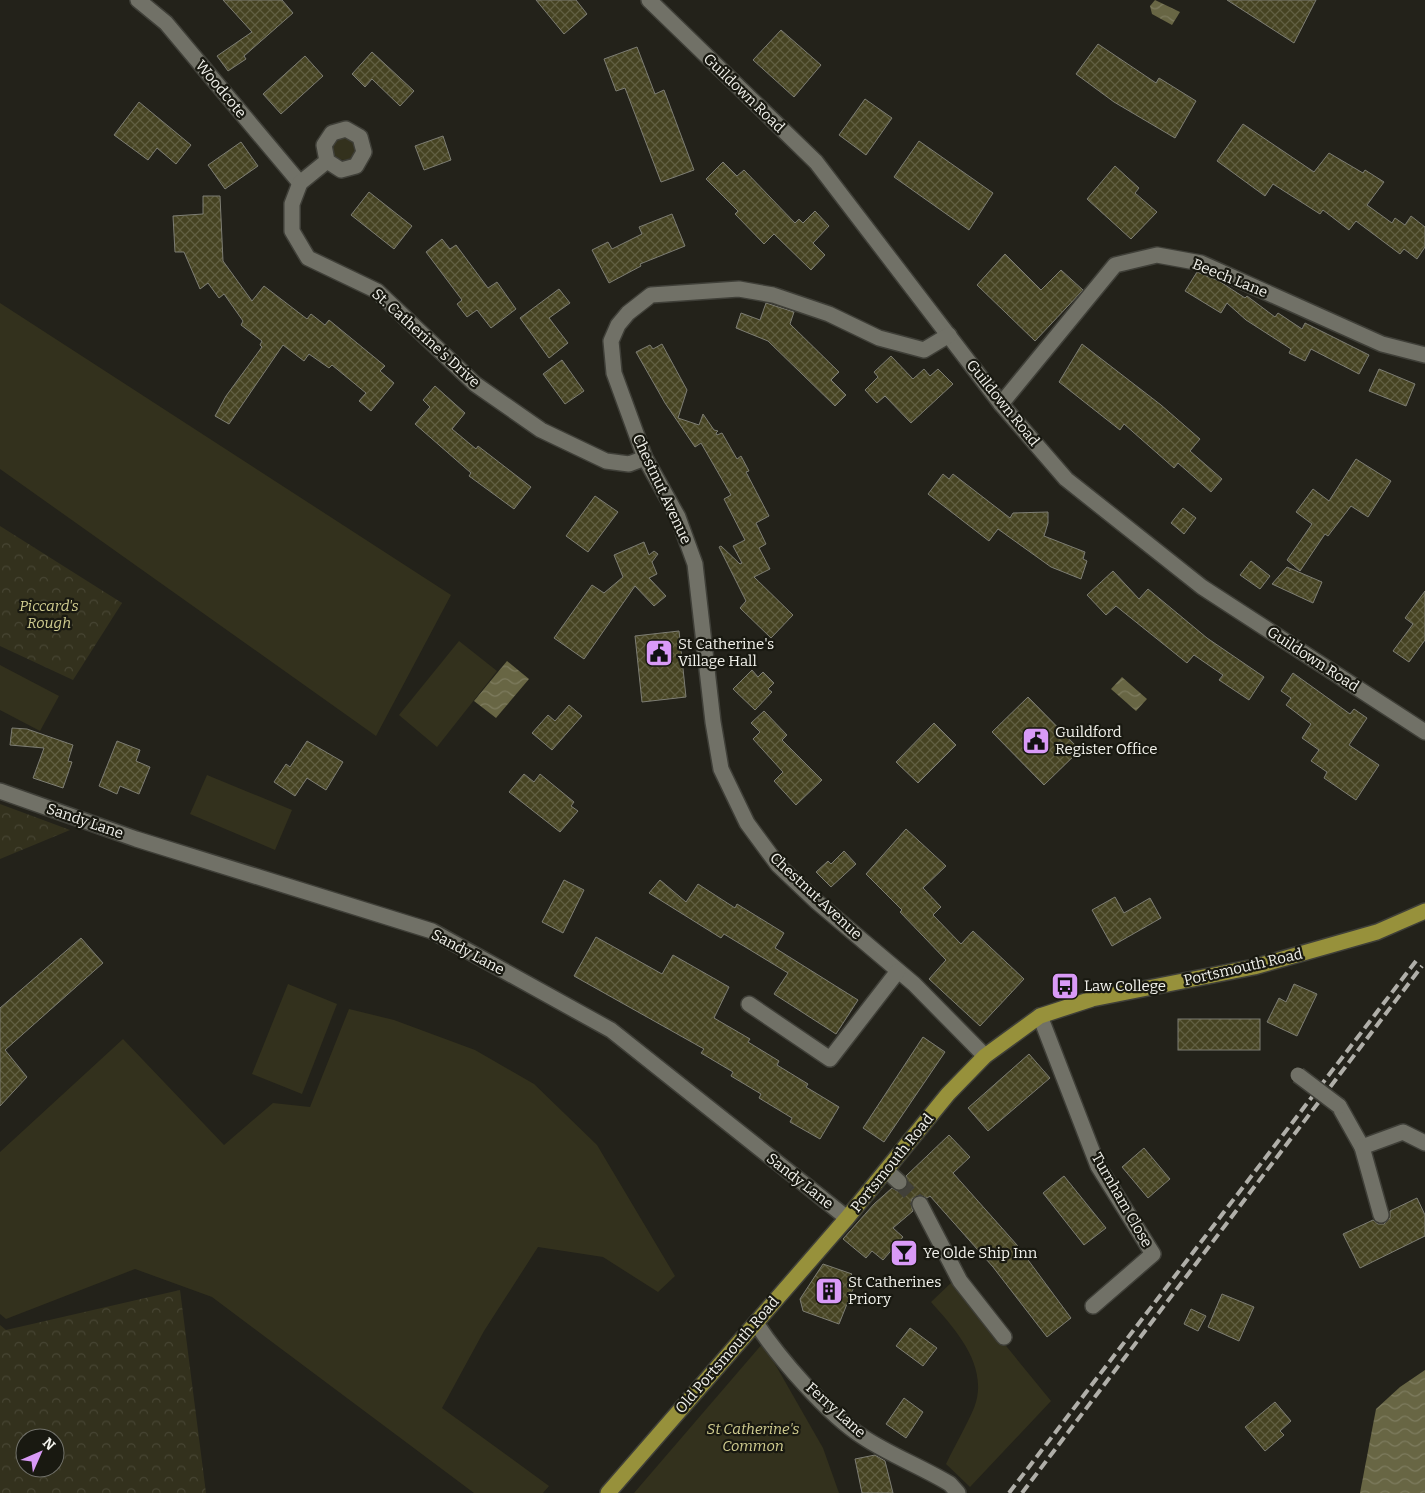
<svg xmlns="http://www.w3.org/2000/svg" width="1425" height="1493" viewBox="0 0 1425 1493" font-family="Bitter,serif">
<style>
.green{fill:#33311d}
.forest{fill:url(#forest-crowns);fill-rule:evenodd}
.water{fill:url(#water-waves)}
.building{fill:url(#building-cross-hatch);stroke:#7d7d73}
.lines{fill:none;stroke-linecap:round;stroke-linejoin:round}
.minor-tunnel{stroke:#42413a;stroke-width:15;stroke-dasharray:15 8;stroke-linecap:butt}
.minor-casing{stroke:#3f3f38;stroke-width:18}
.primary-casing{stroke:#3f3f38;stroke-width:18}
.minor{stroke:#717167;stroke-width:15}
.primary{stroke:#97913b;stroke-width:15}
.rail{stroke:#b0afa9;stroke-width:4;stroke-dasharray:10 5;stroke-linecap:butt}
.minor-bridge-casing{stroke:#3f3f38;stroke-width:18;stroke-linecap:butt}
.minor-bridge{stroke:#717167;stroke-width:15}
.labels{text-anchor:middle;stroke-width:4.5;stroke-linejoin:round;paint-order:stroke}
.street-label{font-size:15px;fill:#f2f2ec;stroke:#191911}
.park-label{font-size:15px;font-style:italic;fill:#d0cc8f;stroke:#191911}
.poi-label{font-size:15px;fill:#f2f2ec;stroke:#191911;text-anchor:start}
</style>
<defs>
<pattern id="forest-crowns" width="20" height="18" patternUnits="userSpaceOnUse" patternTransform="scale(1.25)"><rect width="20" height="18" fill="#33311d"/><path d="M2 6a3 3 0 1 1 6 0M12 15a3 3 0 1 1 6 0" fill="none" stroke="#474533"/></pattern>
<pattern id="water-waves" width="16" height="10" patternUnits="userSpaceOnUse" patternTransform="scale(1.25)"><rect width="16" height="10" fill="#686644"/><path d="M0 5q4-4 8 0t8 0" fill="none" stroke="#7e7c5f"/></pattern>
<pattern id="building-cross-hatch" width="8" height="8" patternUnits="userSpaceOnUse" patternTransform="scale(1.25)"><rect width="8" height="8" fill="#464322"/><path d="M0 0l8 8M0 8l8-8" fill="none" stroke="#615f42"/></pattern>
</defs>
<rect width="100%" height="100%" fill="#23221a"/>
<g class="green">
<circle cx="344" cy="149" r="11"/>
<polygon points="0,303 451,595 376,736 0,469"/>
<polygon points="459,641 497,671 437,747 399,715"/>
<polygon points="0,665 59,696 40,731 0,710"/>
<polygon points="207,775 292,810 275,850 190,814"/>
<polygon points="288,984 337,1004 302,1094 252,1074"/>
<polygon points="349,1009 394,1020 475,1050 534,1084 597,1145 675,1276 658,1292 603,1257 538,1247 484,1331 442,1408 549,1486 543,1493 474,1493 212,1297 135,1269 6,1319 0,1314 0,1152 123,1039 224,1145 273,1103 310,1107"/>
<path d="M 953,1281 L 1051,1401 L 970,1487 L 946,1464 C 955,1445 966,1427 974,1408 C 990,1367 956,1330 931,1302 Z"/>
<polygon points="763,1343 823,1448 839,1493 634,1493"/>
</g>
<g class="forest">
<polygon points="0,526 122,603 73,680 0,646"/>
<polygon points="0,804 70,830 0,859"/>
<path d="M 180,1290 L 206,1493 L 0,1493 L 0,1325 L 6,1330 ZM 25,1438 L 55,1438 L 55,1468 L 25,1468 Z"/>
</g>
<g class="water">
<polygon points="1155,0 1180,12 1172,25 1152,14 1150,6"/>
<polygon points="507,661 529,679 496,718 474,701"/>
<polygon points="1122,677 1147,699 1136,711 1111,689"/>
<polygon points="1425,1370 1425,1493 1360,1493 1376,1409 1400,1387"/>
</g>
<g class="building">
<polygon points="223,0 282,0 293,13 244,56 246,59 228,71 217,56 252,32"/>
<polygon points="536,0 576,0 587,14 564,34"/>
<polygon points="1227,0 1316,0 1294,43"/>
<polygon points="781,30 821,65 794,97 753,60"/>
<polygon points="1098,44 1156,83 1159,78 1196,101 1175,138 1114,102 1076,74"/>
<polygon points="637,47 655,94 664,90 694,170 661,182 625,88 616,91 604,59"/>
<polygon points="372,52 414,91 400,106 372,79 365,87 352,74"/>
<polygon points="305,56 323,76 281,114 263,94"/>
<polygon points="865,99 892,118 866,155 839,135"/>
<polygon points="139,102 191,145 176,164 157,148 148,160 114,135"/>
<polygon points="1243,124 1314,172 1329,153 1363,173 1365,170 1384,182 1367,205 1392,223 1395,218 1405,225 1411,216 1425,227 1425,247 1417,259 1404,249 1400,254 1356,221 1349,230 1323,210 1320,214 1273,184 1265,196 1217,161"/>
<polygon points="443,136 451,160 424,170 415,146"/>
<polygon points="919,141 993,193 969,230 894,177"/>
<polygon points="241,142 258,166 225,189 208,165"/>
<polygon points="723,162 737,176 744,170 795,223 799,219 803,223 815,211 829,226 813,243 825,255 811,270 774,234 764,244 735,214 738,211 706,179"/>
<polygon points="1115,166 1139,188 1135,193 1157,212 1131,239 1087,199"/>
<polygon points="369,192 412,226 394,249 351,215"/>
<polygon points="203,196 220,196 223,261 252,301 264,286 307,319 311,314 325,325 329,320 385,366 380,371 394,383 371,411 359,401 366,393 332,365 329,368 309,354 304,361 283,345 229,424 215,416 226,396 262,347 260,345 262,341 241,325 243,321 224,294 219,298 208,283 200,289 184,252 175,252 173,216 203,214"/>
<polygon points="672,214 685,246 640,264 641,266 609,283 592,250 608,242 612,249 642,234 639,227"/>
<polygon points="442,239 450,249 456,245 488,288 497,282 516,309 491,328 477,310 467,317 457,304 462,300 426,252"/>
<polygon points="1005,254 1041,290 1061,270 1083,290 1035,341 977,285"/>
<polygon points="1197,272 1219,281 1245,298 1247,296 1275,317 1278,313 1302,329 1305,323 1369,355 1359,374 1311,349 1305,361 1289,353 1291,349 1246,320 1227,303 1221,313 1185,291"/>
<polygon points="559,289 570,303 549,318 568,343 549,358 520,318"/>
<polygon points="766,303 794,312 790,324 839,372 831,380 846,395 835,406 768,341 736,328 741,313 760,320"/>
<polygon points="662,344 687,390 678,418 699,425 703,414 714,430 718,431 716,433 717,435 722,433 737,459 741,456 749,471 746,472 769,516 756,523 766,544 759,548 770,569 754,577 793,615 771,638 740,608 746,601 719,547 721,546 740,564 742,563 733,546 745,540 724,499 731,495 701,443 695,447 665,403 636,352 650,345 653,349"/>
<polygon points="1082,344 1161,405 1200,439 1190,451 1222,479 1211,492 1178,463 1174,468 1124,424 1120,430 1059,382"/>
<polygon points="891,356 913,379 924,369 930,376 938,369 953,384 911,423 885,396 877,403 865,390 878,377 874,372"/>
<polygon points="562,360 584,391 565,404 543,374"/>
<polygon points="1379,369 1415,384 1406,406 1369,391"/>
<polygon points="435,386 465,413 452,429 476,449 478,446 531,487 514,509 469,476 471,473 415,424 430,407 423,400"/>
<polygon points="1356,459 1391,481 1368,517 1351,506 1328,536 1325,534 1300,571 1287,560 1312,524 1296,512 1313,489 1329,501"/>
<polygon points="943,474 949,479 953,474 1010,518 1013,513 1048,512 1048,523 1044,536 1085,552 1083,559 1087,561 1081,579 1051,567 998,529 989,541 928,494"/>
<polygon points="595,496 618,512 588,552 566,536"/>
<polygon points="1183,508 1196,518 1184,534 1171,523"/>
<polygon points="644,542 649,555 654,551 658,554 652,562 657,574 649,578 666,596 654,606 635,586 584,659 554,638 592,585 604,593 623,577 614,555"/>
<polygon points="1251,561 1270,576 1260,589 1240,575"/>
<polygon points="1287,567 1322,582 1313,603 1272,584"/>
<polygon points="1113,571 1139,599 1148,589 1207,638 1264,677 1249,700 1219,680 1223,675 1194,655 1187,663 1116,606 1106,615 1087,595"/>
<polygon points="1425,591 1425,640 1409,662 1393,651 1413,624 1405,618"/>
<polygon points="679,631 686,697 642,702 635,636"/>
<polygon points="752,670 758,677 763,672 774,683 768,689 772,692 755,710 733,689"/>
<polygon points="1293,673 1350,714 1354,709 1367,718 1349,745 1379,765 1356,800 1324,778 1327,772 1311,761 1319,750 1302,738 1311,724 1286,705 1291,698 1281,691"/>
<polygon points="1028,697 1080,750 1044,785 992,732"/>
<polygon points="569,705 582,716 552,750 532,733 548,715 555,721"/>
<polygon points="764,711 787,735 782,740 822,780 796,805 774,781 783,772 753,739 760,732 751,723"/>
<polygon points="934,723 956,745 918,783 896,762"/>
<polygon points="12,728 27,729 73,745 68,761 72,762 63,788 33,778 44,748 10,745"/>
<polygon points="117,741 140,750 136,761 150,767 139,794 120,786 117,794 99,786"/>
<polygon points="307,741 343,762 326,790 307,778 295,796 274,782 286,764 290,767"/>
<polygon points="524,774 534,782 540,774 574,802 571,806 578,811 560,832 509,792"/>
<polygon points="906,829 946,866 923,888 941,907 933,915 961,944 973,931 1024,979 980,1026 929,979 946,960 900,912 902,910 866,874"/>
<polygon points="844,851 856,864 831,887 816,872 828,861 831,864"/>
<polygon points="564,880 584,890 563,933 542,922"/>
<polygon points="660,880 686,902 698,884 735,908 737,904 784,933 775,948 858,1000 836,1034 774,994 788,973 724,934 721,938 649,893"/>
<polygon points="1115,897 1124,913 1150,898 1161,918 1112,946 1092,910"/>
<polygon points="596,937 662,974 673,955 729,987 714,1018 750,1039 748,1042 779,1061 777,1065 808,1084 806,1087 839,1107 820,1139 790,1122 792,1118 759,1098 761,1094 731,1076 733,1072 701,1053 704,1049 574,976"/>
<polygon points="81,938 103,963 5,1050 27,1077 0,1106 0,1008"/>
<polygon points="1294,984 1317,994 1297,1036 1267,1022 1279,998 1286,1002"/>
<rect x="1178" y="1019" width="82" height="31"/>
<polygon points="923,1037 945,1052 884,1142 863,1128"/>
<polygon points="1029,1054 1050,1078 988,1131 968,1108"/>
<polygon points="949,1135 970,1157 953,1173 1017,1245 1071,1318 1047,1337 993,1267 930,1196 927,1198 920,1195 912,1199 911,1204 913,1211 893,1228 903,1237 883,1260 872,1251 866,1258 843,1239 874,1204 892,1188 897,1191 906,1189 908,1184 906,1176"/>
<polygon points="1144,1148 1170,1179 1148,1198 1122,1167"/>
<polygon points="1064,1176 1106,1228 1084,1245 1043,1193"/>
<polygon points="1417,1198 1425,1215 1425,1236 1360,1268 1343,1234 1373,1220 1378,1224 1384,1224 1390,1218 1390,1211"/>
<polygon points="823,1264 852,1274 847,1280 855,1284 839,1324 803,1311 800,1299"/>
<polygon points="1222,1294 1254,1307 1239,1341 1208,1327"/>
<polygon points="1191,1309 1206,1316 1198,1331 1184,1324"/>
<polygon points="910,1328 937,1348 923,1366 896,1346"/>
<polygon points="904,1398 923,1412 906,1438 886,1424"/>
<polygon points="1275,1402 1291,1421 1280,1431 1284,1435 1265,1451 1245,1427"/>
<polygon points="875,1455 885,1461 893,1493 862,1493 855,1459"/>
</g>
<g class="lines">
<polyline class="minor-tunnel" points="899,1182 920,1204"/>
<g class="minor-casing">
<g id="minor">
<polyline points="138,0 166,23 300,183"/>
<polyline points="649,0 816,162 1001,404 1066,479 1202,587 1425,732"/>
<polyline points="327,161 324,145 332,133 346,129 360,137 364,152 356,166 341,170 327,161 300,183 292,204 292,231 308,258 377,291 475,384 541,430 606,461 629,464 645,458"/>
<polyline points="949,335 924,350 879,338 829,314 773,295 739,289 651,295 628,313 618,325 611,341 614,373 645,458 678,517 695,564 713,722 721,769 747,823 778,865 817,902 914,984 985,1056"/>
<polyline points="1001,404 1115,265 1157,255 1201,263 1382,344 1425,355"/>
<polyline points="0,791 136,839 432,931 611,1030 847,1218"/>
<polyline points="749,1004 830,1059 898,971"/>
<polyline points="1040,1016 1098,1166 1153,1254 1093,1306"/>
<polyline points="1339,1106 1362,1147"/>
<polyline points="887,1171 899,1182"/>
<polyline points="920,1204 960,1281 1004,1337"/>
<polyline points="1381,1215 1362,1147 1403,1132 1425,1143"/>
<path d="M 756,1323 C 779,1358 827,1414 863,1437 C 890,1455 922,1467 950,1484 L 958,1493"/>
</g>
</g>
<g class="primary-casing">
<polyline id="primary" points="608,1493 847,1218 948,1094 985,1056 1040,1016 1092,999 1254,967 1377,932 1425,911"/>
</g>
<use href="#minor" class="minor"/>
<use href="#primary" class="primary"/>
<g class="rail">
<polyline points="1009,1493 1416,961"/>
<polyline points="1022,1493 1422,966"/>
</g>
<g class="minor-bridge-casing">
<polyline id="minor-bridge" points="1298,1075 1339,1106"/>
</g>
<use href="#minor-bridge" class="minor-bridge"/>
</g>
<defs>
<g id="civic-square" transform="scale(1.4375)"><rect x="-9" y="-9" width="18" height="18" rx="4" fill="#d99af7" stroke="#191911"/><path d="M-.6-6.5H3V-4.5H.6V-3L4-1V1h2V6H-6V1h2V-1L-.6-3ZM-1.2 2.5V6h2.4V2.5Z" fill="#111"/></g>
<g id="bus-square" transform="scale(1.4375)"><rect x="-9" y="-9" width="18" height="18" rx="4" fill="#d99af7" stroke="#191911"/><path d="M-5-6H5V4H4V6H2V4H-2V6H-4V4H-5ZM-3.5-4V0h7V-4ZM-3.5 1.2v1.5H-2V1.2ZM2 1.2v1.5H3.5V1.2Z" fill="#111"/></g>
<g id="bar-square" transform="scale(1.4375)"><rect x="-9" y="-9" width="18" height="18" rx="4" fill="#d99af7" stroke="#191911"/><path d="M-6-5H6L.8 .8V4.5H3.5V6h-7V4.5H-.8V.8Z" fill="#111"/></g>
<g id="building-square" transform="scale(1.4375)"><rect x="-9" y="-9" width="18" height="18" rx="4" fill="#d99af7" stroke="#191911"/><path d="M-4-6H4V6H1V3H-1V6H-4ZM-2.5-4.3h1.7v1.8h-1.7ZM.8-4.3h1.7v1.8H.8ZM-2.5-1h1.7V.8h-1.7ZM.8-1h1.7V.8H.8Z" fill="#111"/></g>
</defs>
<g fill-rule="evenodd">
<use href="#civic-square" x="659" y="653"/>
<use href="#civic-square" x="1036" y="741"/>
<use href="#bus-square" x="1065" y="986"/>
<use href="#bar-square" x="904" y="1253"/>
<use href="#building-square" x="829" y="1291"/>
</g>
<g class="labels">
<g class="street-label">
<text transform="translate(221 89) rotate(50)" y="5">Woodcote</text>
<text transform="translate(744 93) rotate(44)" y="5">Guildown Road</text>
<text transform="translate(1230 278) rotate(22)" y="5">Beech Lane</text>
<text transform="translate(426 338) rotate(42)" y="5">St. Catherine's Drive</text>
<text transform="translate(1003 403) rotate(51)" y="5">Guildown Road</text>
<text transform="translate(662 489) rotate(65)" y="5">Chestnut Avenue</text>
<text transform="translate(1313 659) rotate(33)" y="5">Guildown Road</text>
<text transform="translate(85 821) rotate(19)" y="5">Sandy Lane</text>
<text transform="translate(816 896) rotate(43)" y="5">Chestnut Avenue</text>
<text transform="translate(468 952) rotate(28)" y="5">Sandy Lane</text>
<text transform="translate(1243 967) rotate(-13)" y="5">Portsmouth Road</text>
<text transform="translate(892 1163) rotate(-51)" y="5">Portsmouth Road</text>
<text transform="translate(800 1181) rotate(38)" y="5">Sandy Lane</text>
<text transform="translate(1122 1200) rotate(60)" y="5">Turnham Close</text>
<text transform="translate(727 1355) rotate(-49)" y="5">Old Portsmouth Road</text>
<text transform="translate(836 1410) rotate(42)" y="5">Ferry Lane</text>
</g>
<g class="park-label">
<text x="49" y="611">Piccard's<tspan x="49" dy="17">Rough</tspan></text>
<text x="753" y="1434">St Catherine's<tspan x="753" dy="17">Common</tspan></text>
</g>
<g class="poi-label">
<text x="678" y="649">St Catherine's<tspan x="678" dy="17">Village Hall</tspan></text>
<text x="1055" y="737">Guildford<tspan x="1055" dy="17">Register Office</tspan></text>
<text x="1084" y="991">Law College</text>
<text x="923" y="1258">Ye Olde Ship Inn</text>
<text x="848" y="1287">St Catherines<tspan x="848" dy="17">Priory</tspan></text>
</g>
</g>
<g transform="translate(40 1453) rotate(45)"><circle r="24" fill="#191911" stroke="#707069"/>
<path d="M0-4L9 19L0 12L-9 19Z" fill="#d99af7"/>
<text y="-8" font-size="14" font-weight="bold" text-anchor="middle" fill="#f2f2ec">N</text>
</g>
</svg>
